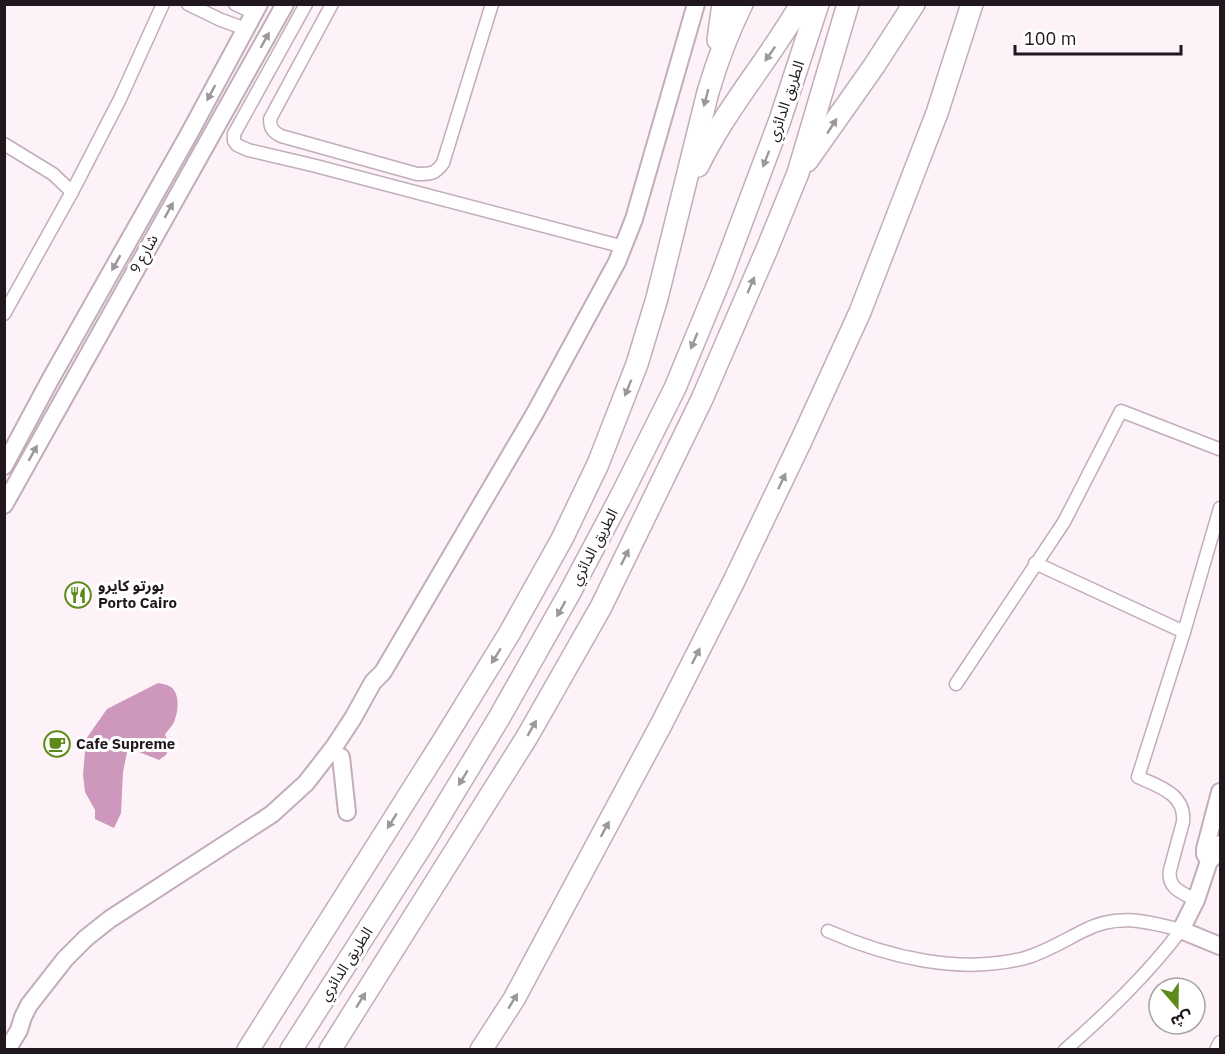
<svg xmlns="http://www.w3.org/2000/svg" width="1225" height="1054" viewBox="0 0 1225 1054" font-family="'IBM Plex Sans','Noto Sans Arabic',sans-serif">
<style>
.water{fill:#cd98bb}
.lines{fill:none;stroke-linecap:round;stroke-linejoin:round}
.street-casing{stroke:#c3acbb;stroke-width:15}
.secondary-casing{stroke:#c3acbb;stroke-width:20}
.highway-casing{stroke:#c3acbb;stroke-width:24}
.street{stroke:#fff;stroke-width:12}
.secondary{stroke:#fff;stroke-width:16}
.highway{stroke:#fff;stroke-width:21}
.oneway{fill:#9b979a}
.labels{text-anchor:middle;stroke-width:6;stroke-linejoin:round;paint-order:stroke}
.street-label{font-size:15px;fill:#20181e;stroke:#fff}
.poi-label{font-size:15px;font-weight:bold;fill:#20181e;stroke:#fff;text-anchor:start}
</style>
<rect width="100%" height="100%" fill="#fcf2f8"/>
<path class="water" d="M 158,683 C 161,684 164,684 167,685 C 180,689 179,709 175,719 C 174,725 168,729 165,735 L 170,746 L 166,755 L 159,760 L 134,750 L 127,752 L 123,772 L 121,813 L 114,828 L 95,819 L 95,810 L 85,792 L 83,775 L 86,739 L 107,709 Z"/>
<g class="lines">
<g class="street-casing">
<g id="street">
<polyline points="188,4 221,20 246,29"/>
<polyline points="235,4 254,13"/>
<polyline points="306,4 234,134 234,141 237,145 248,150 312,165 624,247"/>
<path d="M 332,4 L 270,119 C 270,128 273,132 281,136 L 417,174 C 431,174 435,174 443,163 L 492,4"/>
<polyline points="4,144 53,174 72,192"/>
<polyline points="4,314 72,192 120,99 163,4"/>
<polyline points="1035,563 1184,632"/>
<polyline points="956,684 1064,522 1121,411 1219,449"/>
<path d="M 1196,900 C 1182,893 1167,888 1170,870 L 1183,822 C 1186,794 1158,786 1138,777 L 1184,632 L 1220,508"/>
<path d="M 828,931 C 887,957 960,975 1025,958 C 1046,952 1063,941 1083,931 C 1117,913 1145,921 1181,930 C 1147,975 1107,1013 1065,1050"/>
<polyline points="1216,1050 1220,1042"/>
</g>
</g>
<g class="secondary-casing">
<g id="secondary">
<polyline points="4,466 50,380 189,134 259,4"/>
<polyline points="4,505 285,4"/>
<polyline points="341,757 347,812"/>
<polyline points="1220,844 1217,854 1209,861 1196,900 1181,930 1220,946"/>
<polyline points="1209,861 1205,854 1205,849 1220,792"/>
<polyline points="7,1050 19,1030 23,1017 29,1005 65,959 86,938 110,919 272,814 306,783 334,747 353,718 373,682 383,672 535,413 617,262 634,219 696,4"/>
</g>
</g>
<g class="highway-casing">
<g id="highway">
<polyline points="718,40 723,4"/>
<polyline points="807,161 874,66 914,4"/>
<path d="M 698,166 C 726,108 769,60 801,4"/>
<path d="M 248,1050 L 445,738 L 509,634 L 562,539 L 598,464 L 637,364 L 657,298 L 708,92 C 717,62 728,32 742,4"/>
<polyline points="291,1050 424,842 499,718 569,594 620,498 675,388 721,277 780,120 818,4"/>
<polyline points="330,1050 527,737 601,607 702,399 767,249 798,173 848,4"/>
<polyline points="481,1050 514,999 662,723 733,583 801,441 860,312 937,113 972,4"/>
</g>
</g>
<use href="#street" class="street"/>
<use href="#secondary" class="secondary"/>
<use href="#highway" class="highway"/>
</g>
<defs><path id="oneway-solid" d="M-6-.8H1V-3.2L6.5 0L1 3.2V.8H-6Z" transform="scale(1.5)"/></defs>
<g class="oneway">
<use href="#oneway-solid" transform="translate(265 40) rotate(-61)"/>
<use href="#oneway-solid" transform="translate(770 54) rotate(125)"/>
<use href="#oneway-solid" transform="translate(211 93) rotate(118)"/>
<use href="#oneway-solid" transform="translate(706 98) rotate(105)"/>
<use href="#oneway-solid" transform="translate(832 126) rotate(-57)"/>
<use href="#oneway-solid" transform="translate(766 159) rotate(111)"/>
<use href="#oneway-solid" transform="translate(169 210) rotate(-61)"/>
<use href="#oneway-solid" transform="translate(116 263) rotate(119)"/>
<use href="#oneway-solid" transform="translate(751 285) rotate(-67)"/>
<use href="#oneway-solid" transform="translate(694 341) rotate(113)"/>
<use href="#oneway-solid" transform="translate(628 388) rotate(112)"/>
<use href="#oneway-solid" transform="translate(33 453) rotate(-61)"/>
<use href="#oneway-solid" transform="translate(782 481) rotate(-65)"/>
<use href="#oneway-solid" transform="translate(625 557) rotate(-64)"/>
<use href="#oneway-solid" transform="translate(561 609) rotate(119)"/>
<use href="#oneway-solid" transform="translate(496 656) rotate(122)"/>
<use href="#oneway-solid" transform="translate(696 656) rotate(-63)"/>
<use href="#oneway-solid" transform="translate(532 728) rotate(-60)"/>
<use href="#oneway-solid" transform="translate(463 778) rotate(121)"/>
<use href="#oneway-solid" transform="translate(392 821) rotate(122)"/>
<use href="#oneway-solid" transform="translate(605 829) rotate(-62)"/>
<use href="#oneway-solid" transform="translate(361 1000) rotate(-58)"/>
<use href="#oneway-solid" transform="translate(513 1001) rotate(-59)"/>
</g>
<defs>
<g id="restaurant-ring" transform="scale(1.35)"><circle r="9.5" fill="#fff" stroke="#5e8a19" stroke-width="1.5"/><path d="M-5-6h1v4h1v-4h1v4h1v-4h1v5L-1.5 .5V6h-2V.5L-5-1ZM5-6V6H3V1.5H1.5Q1.5-4 5-6Z" fill="#5e8a19"/></g>
<g id="cafe-ring" transform="scale(1.35)"><circle r="9.5" fill="#fff" stroke="#5e8a19" stroke-width="1.5"/><path d="M-5.5-4.5H6V0H3Q3 3.5 0 3.5H-2.5Q-5.5 3.5-5.5 0ZM3-3.2v2h1.7v-2ZM-6 4.5H4V6H-6Z" fill="#5e8a19"/></g>
</defs>
<g fill-rule="evenodd">
<use href="#restaurant-ring" x="78" y="595"/>
<use href="#cafe-ring" x="57" y="744"/>
</g>
<g class="labels">
<g class="street-label">
<text transform="translate(786 101) rotate(-71)" y="5">الطريق الدائري</text>
<text transform="translate(144 254) rotate(-61)" y="5">شارع 9</text>
<text transform="translate(594 547) rotate(-62)" y="5">الطريق الدائري</text>
<text transform="translate(346 964) rotate(-57)" y="5">الطريق الدائري</text>
</g>
<g class="poi-label">
<text x="98" y="591">بورتو كايرو<tspan x="98" dy="17">Porto Cairo</tspan></text>
<text x="76" y="749">Cafe Supreme</text>
</g>
</g>
<rect width="1225" height="1054" fill="none" stroke="#20181e" stroke-width="12"/>
<g transform="translate(1177 1006) rotate(160)"><circle r="28" fill="#ffffff" stroke="#a6a3a5" stroke-width="1.5"/>
<path d="M0-4.5L10 22L0 15L-10 22Z" fill="#5e8a19"/>
<text y="-9" font-size="16" font-weight="bold" text-anchor="middle" fill="#20181e">ش</text>
</g>
<path d="M1015 45v9h166v-9" fill="none" stroke="#20181e" stroke-width="3"/>
<text x="1024" y="45" font-size="18" fill="#20181e" stroke="#ffffff" stroke-width="4.5" paint-order="stroke">100 m</text>
</svg>
